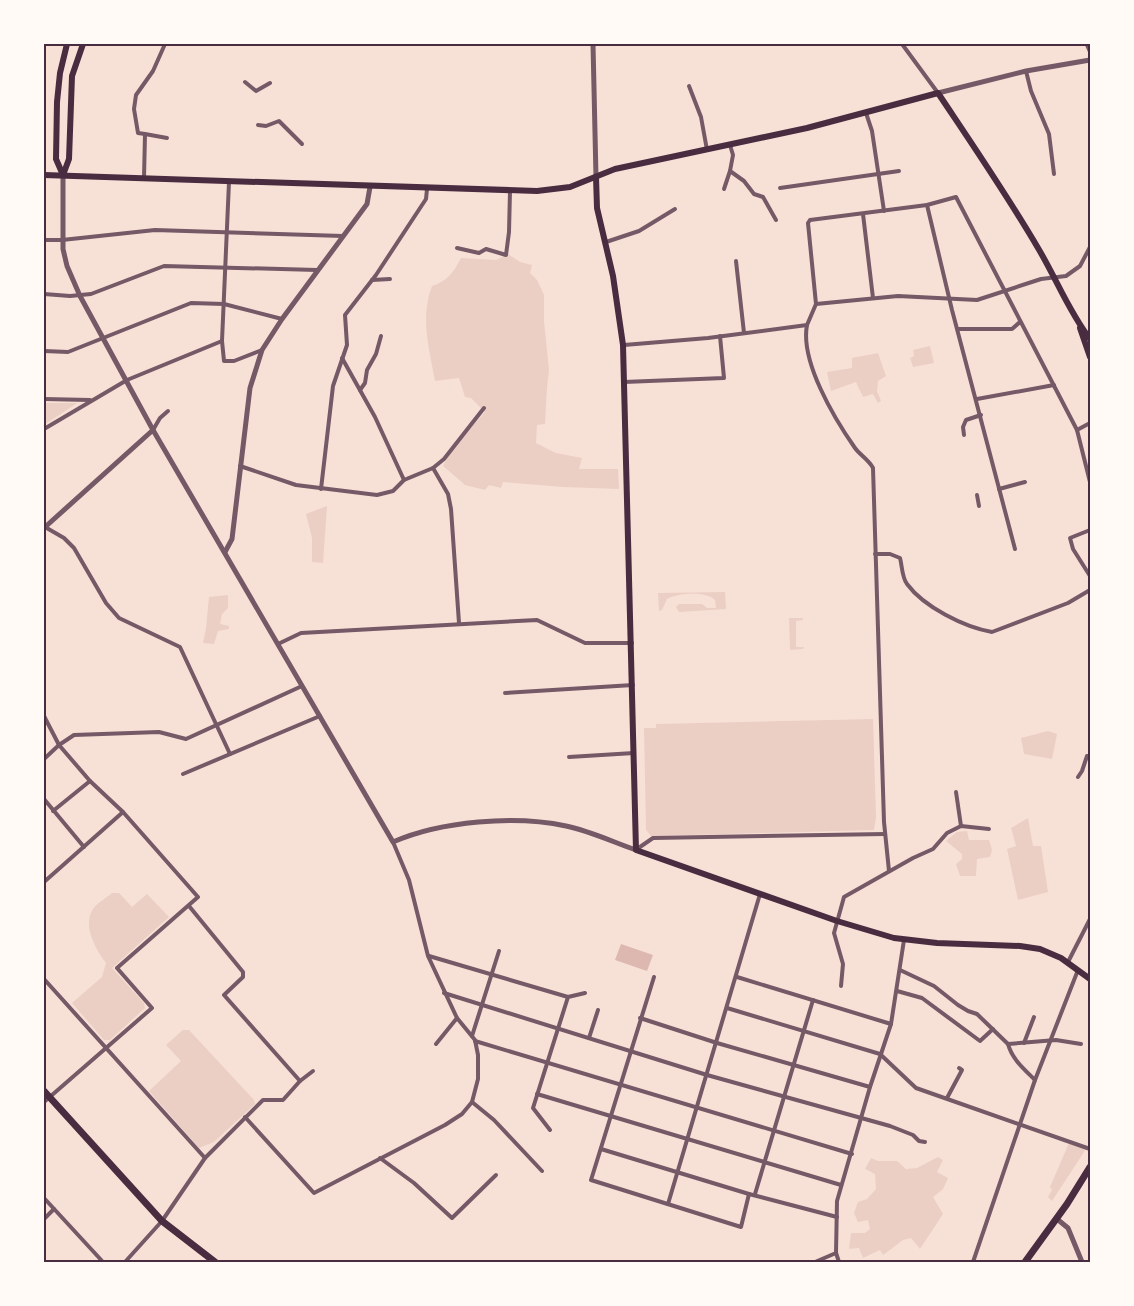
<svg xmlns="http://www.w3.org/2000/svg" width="1134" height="1306" viewBox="0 0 1134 1306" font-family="Inter,sans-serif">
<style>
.green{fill:#ebcfc5}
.water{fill:#dcb8b0}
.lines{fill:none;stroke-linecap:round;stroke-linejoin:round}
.pedestrian{stroke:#755966;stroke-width:3}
.minor{stroke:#755966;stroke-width:4}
.tertiary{stroke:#755966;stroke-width:5}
.secondary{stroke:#4a2c40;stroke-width:6}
.trunk{stroke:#4a2c40;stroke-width:7}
.neatline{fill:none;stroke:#4a2c40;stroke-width:2}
</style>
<rect width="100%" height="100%" fill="#f7e1d7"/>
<g class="green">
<path d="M 508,254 L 520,262 L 532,265 L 530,273 L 537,280 L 544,295 L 544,321 L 549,370 L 547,387 L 545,424 L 537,425 L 536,443 L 556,453 L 582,458 L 579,469 L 618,469 L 619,489 L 563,487 L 503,482 L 501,488 L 489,485 L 485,490 L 465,485 L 443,466 L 452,449 L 485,412 L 471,398 L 465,397 L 459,378 L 435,381 C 429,347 420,319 432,286 C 447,281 454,272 461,258 L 496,260 Z"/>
<polygon points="930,346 934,363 913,367 910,358 914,356 913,350"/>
<polygon points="878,353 886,376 878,381 877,391 881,401 878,403 873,394 863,397 856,382 831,391 827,372 852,368 852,358"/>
<polygon points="44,403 77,403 44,425"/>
<polygon points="327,506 323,563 312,562 312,538 306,514"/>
<path d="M 725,592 L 726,609 L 679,612 L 676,607 L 679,604 L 702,604 L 707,608 L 716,608 L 715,600 C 705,591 678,593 667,599 L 662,610 L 659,611 L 658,593 Z"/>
<polygon points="228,595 228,608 222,614 220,624 229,626 229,629 218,631 214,644 203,643 206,628 209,597"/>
<polygon points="789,618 803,618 803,620 796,621 796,647 804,647 803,649 790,650"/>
<polygon points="873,719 876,817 874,830 651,836 646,830 644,728 656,728 656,724"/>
<polygon points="1048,731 1057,734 1052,759 1024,754 1021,738"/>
<polygon points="1028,818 1033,846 1041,846 1048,892 1018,900 1007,849 1016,846 1011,828"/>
<polygon points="967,831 969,840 989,840 992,850 990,857 977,859 976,876 960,876 956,864 962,859 962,854 946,841 957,832"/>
<path d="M 112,893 L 119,893 L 132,907 L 147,894 L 169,917 L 112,968 L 144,1003 L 145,1008 L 110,1040 L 104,1040 L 72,1003 L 102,977 L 106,963 C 96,950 82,926 93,909 C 97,903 106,898 112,893 Z"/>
<polygon points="183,1030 189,1030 254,1100 255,1104 214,1142 199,1148 149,1091 181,1061 166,1045"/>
<polygon points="1069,1143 1086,1149 1052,1201 1048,1197 1052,1190 1050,1187"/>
<polygon points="938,1157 943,1160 937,1172 948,1178 943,1189 933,1197 943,1214 920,1249 911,1238 903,1240 883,1255 880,1250 863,1258 859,1248 849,1249 851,1233 865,1233 870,1229 868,1220 858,1222 854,1213 858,1202 867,1199 876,1189 875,1174 865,1169 871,1158 878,1161 897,1161 906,1169 917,1168"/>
</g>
<polygon class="water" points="621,944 653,955 647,971 615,960"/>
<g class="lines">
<polyline class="pedestrian" points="1086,44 1090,53"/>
<g class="minor">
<polyline points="902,44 938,93"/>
<polyline points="1026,71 1031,91 1049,134 1054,174"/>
<polyline points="245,82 256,91 270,83"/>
<polyline points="689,86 701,117 707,150"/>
<polyline points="866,113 872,131 884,211"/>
<polyline points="258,125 266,126 279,121 302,144"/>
<polyline points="145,134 167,138"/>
<polyline points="730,145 733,155 730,171 744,181 754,194 763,197 776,220"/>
<polyline points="144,178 145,134 138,133 134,109 136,95 153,71 165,44"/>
<polyline points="229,182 222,341 224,361 234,361 262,350"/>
<polyline points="780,188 899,171"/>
<polyline points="724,189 730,171"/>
<polyline points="927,205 952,310 1015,549"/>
<polyline points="863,214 873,298"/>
<polyline points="44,240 62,240 155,230 343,236"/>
<polyline points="606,242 639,231 675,209"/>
<polyline points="457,248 479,253 486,249 506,255 509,232 510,191"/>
<polyline points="736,261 744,333"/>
<polyline points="372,280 390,279"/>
<polyline points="44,294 70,296 91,294 164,266 317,270"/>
<polyline points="816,304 898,296 977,300 1041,279 1066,276 1080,266 1090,247"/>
<path d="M 807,325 C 800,361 834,418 855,448 C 860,455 869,460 873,468 L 884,822 L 889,871"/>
<polyline points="958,329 1012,329 1020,322"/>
<polyline points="624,345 708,338 807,325 816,304 808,223 810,220 927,205 956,197 1077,430 1090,482"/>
<polyline points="44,351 68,352 191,303 224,304 282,319"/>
<polyline points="342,358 375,417 404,480"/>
<polyline points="624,382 724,378 720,336"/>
<polyline points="360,390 365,383 367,370 376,354 381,336"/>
<polyline points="44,399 90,400"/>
<polyline points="977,399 1054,385"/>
<polyline points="44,429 127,380 222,341"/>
<polyline points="153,430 160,418 168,411"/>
<polyline points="1077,430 1090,423"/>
<polyline points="964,435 963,427 966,420 981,415"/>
<polyline points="240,466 296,485 377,495 393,491 404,480 433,468 444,459 484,408"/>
<polyline points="433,468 448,494 451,509 459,623"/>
<polyline points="321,489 333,386 347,345 345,315 376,275 426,199 427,189"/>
<polyline points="999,489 1025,482"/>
<polyline points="977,495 979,506"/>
<polyline points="45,527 64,538 74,548 106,603 119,618 180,647 230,754"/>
<polyline points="1090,530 1070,538 1073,549 1090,576"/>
<path d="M 875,554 L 890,554 L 900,558 C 902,565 902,578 907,584 C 924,607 964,627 992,632 L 1068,603 L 1090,590"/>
<polyline points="278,644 301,633 537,620 585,643 632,643"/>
<polyline points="505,693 633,685"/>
<polyline points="44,716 59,745 90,781 123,812 198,897 117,968 152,1008 44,1102"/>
<polyline points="569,757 634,753"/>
<polyline points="44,759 59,745 74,735 159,732 186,739 302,686"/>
<polyline points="183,774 320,716"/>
<polyline points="1078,777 1082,771 1087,756 1090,757"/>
<polyline points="956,792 961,826"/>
<polyline points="44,799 84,847"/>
<polyline points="53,811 90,781"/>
<polyline points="637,849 653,838 885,834"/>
<polyline points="44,882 123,812"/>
<polyline points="429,956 568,997"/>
<polyline points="1068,962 1090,919"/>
<polyline points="900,970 934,986 958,1005 968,1011 977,1014 1008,1044 1056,1040 1081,1044"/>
<polyline points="654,977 591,1180 741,1227 749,1194"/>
<polyline points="737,977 891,1024"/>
<polyline points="44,979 205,1158"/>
<polyline points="841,986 843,964 834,933 844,897 913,858 933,849 947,833 961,826 989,829"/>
<polyline points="897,991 922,998 980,1041 993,1029"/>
<polyline points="444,993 707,1075 890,1126 913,1135 919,1141 925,1142"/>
<polyline points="727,1008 880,1054 916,1088 1090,1149"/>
<polyline points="640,1018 717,1043 870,1087"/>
<polyline points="472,1036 499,951"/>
<polyline points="589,1038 598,1010"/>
<polyline points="475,1041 852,1154"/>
<polyline points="1024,1043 1034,1017"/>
<polyline points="436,1044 457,1018"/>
<path d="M 1008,1044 C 1012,1059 1024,1069 1035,1080"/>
<polyline points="300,1081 313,1071"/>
<polyline points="537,1094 841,1185"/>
<polyline points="947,1098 962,1070 959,1068"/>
<polyline points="472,1102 494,1120 542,1171"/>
<polyline points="245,1117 314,1193 445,1125 462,1114 472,1102 478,1079 478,1055 475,1040 457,1018 428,956 409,880 393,842"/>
<polyline points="550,1130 533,1108 568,997 585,993"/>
<polyline points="601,1149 749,1194 837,1217"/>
<polyline points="380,1158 414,1183 452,1218 496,1175"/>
<polyline points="755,1194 813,1000"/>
<polyline points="44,1198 103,1262"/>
<polyline points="668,1204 760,894"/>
<polyline points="44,1219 54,1209"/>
<polyline points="836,1253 839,1262"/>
<polyline points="125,1262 162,1221 205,1158 263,1100 283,1100 300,1081 224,995 243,977 243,972 189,906"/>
<polyline points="815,1262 836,1253 837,1201 870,1087 891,1024 904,940"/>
<polyline points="973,1262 1035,1080 1078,970"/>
</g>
<g class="tertiary">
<polyline points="593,44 596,177"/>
<polyline points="938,93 1026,71 1090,60"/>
<path d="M 63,175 L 63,249 L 67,266 L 80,296 L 153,430 L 393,842 C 441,821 515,815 566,826 C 590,831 613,842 636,850"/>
<polyline points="44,528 153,430"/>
<polyline points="225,552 232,539 250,388 262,350 282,319 367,204 370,187"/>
<polyline points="1057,1219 1068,1228 1082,1262"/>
</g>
<g class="secondary">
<path d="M 44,175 L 537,191 L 570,187 L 615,169 L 807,128 L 938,93 C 972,144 1007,195 1038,248 C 1056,278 1069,312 1090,339"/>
<polyline points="63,175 69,159 72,76 83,44"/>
<polyline points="63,175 56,159 57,102 60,73 67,44"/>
<polyline points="596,177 597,208 613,276 623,345 636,850 837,921 894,938 937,943 1020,946 1040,949 1061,958 1090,979"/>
<polyline points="1080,328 1090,357"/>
</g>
<g class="trunk">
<polyline points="44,1091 162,1221 215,1262"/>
<polyline points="1025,1262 1067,1204 1090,1167"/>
</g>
</g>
<rect width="1134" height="1306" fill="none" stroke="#fffaf5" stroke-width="90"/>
<rect x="45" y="45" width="1044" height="1216" class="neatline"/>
</svg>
